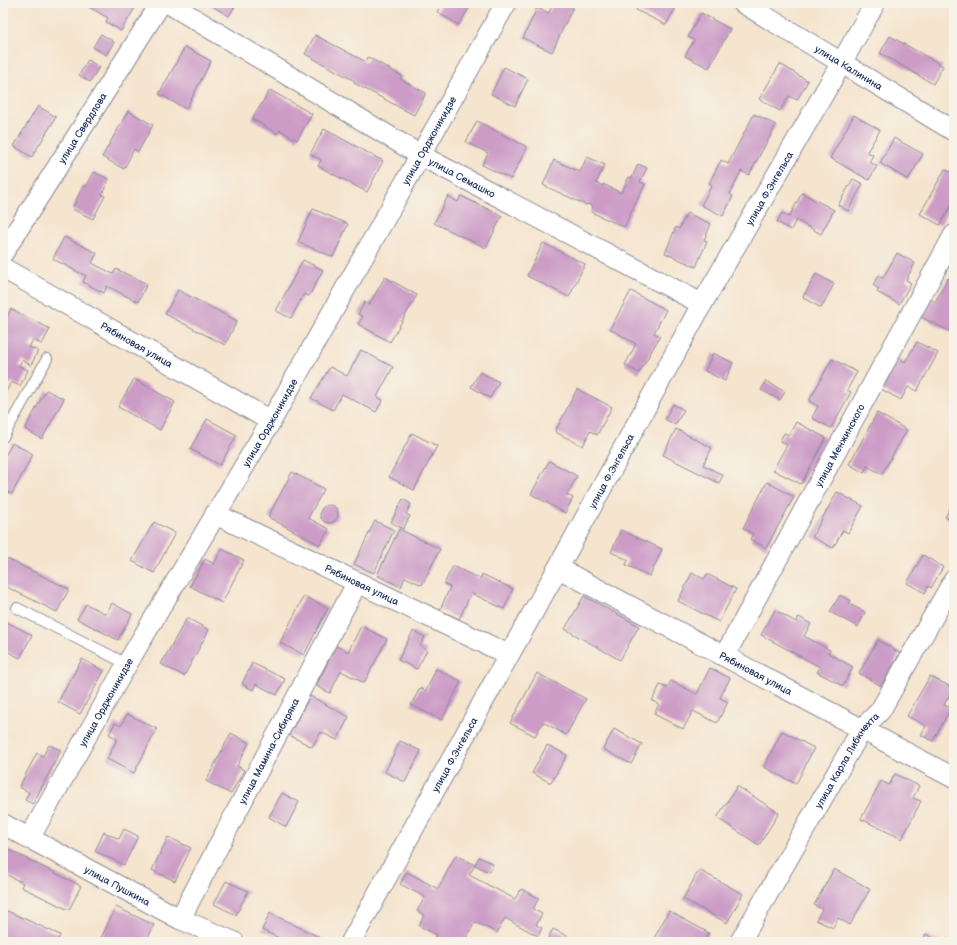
<svg xmlns="http://www.w3.org/2000/svg" width="957" height="945" viewBox="0 0 957 945" font-family="'Balsamiq Sans',sans-serif">
<style>
.building{fill:#cc9cc7}
.lines{fill:none;stroke-linecap:round;stroke-linejoin:round}
.lane-casing{stroke:#888a96;stroke-width:12}
.street-casing{stroke:#888a96;stroke-width:22}
.lane{stroke:#fff;stroke-width:10}
.street{stroke:#fff;stroke-width:20}
.labels{text-anchor:middle;stroke-width:4;stroke-linejoin:round;paint-order:stroke}
.street-label{font-size:10px;fill:#1b2f5e;stroke:#f7f3e8}
</style>
<rect width="100%" height="100%" fill="#f7f3e8"/>
<filter id="ink" filterUnits="userSpaceOnUse"><feTurbulence type="fractalNoise" baseFrequency=".025" numOctaves="2"/><feDisplacementMap in="SourceGraphic" scale="8" xChannelSelector="R" yChannelSelector="G"/><feConvolveMatrix kernelMatrix="1 2 1 2 8 2 1 2 1" color-interpolation-filters="sRGB"/></filter>
<filter id="wash" filterUnits="userSpaceOnUse"><feTurbulence type="fractalNoise" baseFrequency=".012" numOctaves="4" result="noise"/><feDisplacementMap in="SourceGraphic" scale="16" xChannelSelector="R" yChannelSelector="G"/><feGaussianBlur stdDeviation="0.9" result="paint"/><feColorMatrix in="noise" values="0 0 0 0 0 0 0 0 0 0 0 0 0 0 0 0 0 1.4 0 .05"/><feComposite in="paint" operator="in"/></filter>
<g filter="url(#wash)">
<rect width="100%" height="100%" fill="#f5e4ce"/>
<g id="blocks">
<g class="building">
<polygon points="82,3 130,3 136,6 121,31 106,22 108,18"/>
<polygon points="207,3 237,3 229,16"/>
<polygon points="442,3 472,3 459,25 437,12"/>
<polygon points="553,3 565,3 573,7 552,52 523,38 537,8 549,13"/>
<polygon points="639,3 678,3 666,25 636,10"/>
<polygon points="701,13 730,29 709,68 685,56 694,40 688,37"/>
<polygon points="101,34 114,42 106,55 93,47"/>
<polygon points="315,35 366,62 368,57 402,76 400,79 426,93 414,115 354,83 355,81 305,54"/>
<polygon points="890,36 943,66 933,84 880,53"/>
<polygon points="185,47 211,61 186,109 159,94"/>
<polygon points="88,60 99,67 90,82 79,75"/>
<polygon points="780,64 808,81 797,100 789,96 780,111 759,99"/>
<polygon points="504,67 528,79 515,106 491,94"/>
<polygon points="270,90 312,114 297,140 280,130 278,134 252,119"/>
<polygon points="38,106 56,117 32,157 14,146"/>
<polygon points="128,111 153,125 138,152 134,149 124,169 102,157"/>
<polygon points="754,114 776,125 749,175 741,171 730,194 733,196 723,216 701,205 712,185 709,183 721,160 728,164"/>
<polygon points="854,115 880,130 867,152 873,155 869,162 877,166 869,180 830,158"/>
<polygon points="477,121 527,147 511,179 482,165 488,153 466,142"/>
<polygon points="324,129 383,161 367,192 318,166 321,160 310,154"/>
<polygon points="894,138 923,154 908,180 880,163"/>
<polygon points="587,157 605,165 596,183 603,186 603,184 621,193 629,177 632,178 638,164 647,168 640,182 645,184 624,227 591,212 593,206 587,204 586,205 543,185 554,160 580,172"/>
<polygon points="945,169 954,174 954,200 940,225 920,214"/>
<polygon points="94,172 109,179 102,195 105,196 93,219 72,209 83,186 86,187"/>
<polygon points="853,179 863,184 848,211 838,205"/>
<polygon points="802,193 834,210 821,234 796,220 791,230 777,222 782,213 789,217"/>
<polygon points="448,196 458,202 461,196 502,216 486,248 434,223"/>
<polygon points="313,209 348,224 333,257 298,242"/>
<polygon points="687,213 711,224 704,240 707,241 696,267 665,253 676,227 679,229"/>
<polygon points="64,237 97,253 92,263 113,274 116,269 147,284 138,302 107,286 104,293 83,282 86,276 53,259"/>
<polygon points="543,243 585,264 569,297 527,276"/>
<polygon points="897,253 915,263 906,280 911,283 899,304 877,292 879,289 873,285 878,276 883,278"/>
<polygon points="303,260 323,270 309,296 304,294 291,318 276,311"/>
<polygon points="816,274 834,284 821,308 803,297"/>
<polygon points="385,277 417,295 390,342 358,324 363,317 358,314 365,302 369,305"/>
<polygon points="948,278 954,281 954,326 951,332 921,317 930,299 935,302"/>
<polygon points="178,290 237,321 225,345 165,314"/>
<polygon points="631,291 666,310 654,333 660,336 639,373 625,365 636,344 610,329"/>
<polygon points="11,309 50,329 42,344 33,340 29,347 38,351 31,365 22,360 19,366 28,370 20,386 11,382 3,398 3,325"/>
<polygon points="917,342 938,353 917,391 908,387 901,400 881,389 898,358 905,362"/>
<polygon points="361,350 393,367 377,397 383,400 376,412 342,394 333,410 311,398 330,367 347,376"/>
<polygon points="713,353 733,363 725,381 705,371"/>
<polygon points="832,359 857,372 847,390 851,392 831,428 812,418 818,406 809,401"/>
<polygon points="480,372 499,382 490,398 471,387"/>
<polygon points="134,379 175,402 160,430 118,407"/>
<polygon points="766,381 785,392 780,400 761,390"/>
<polygon points="577,389 612,407 597,435 590,431 583,446 555,432"/>
<polygon points="46,390 64,399 42,439 25,429"/>
<polygon points="673,404 684,410 675,425 665,419"/>
<polygon points="877,413 907,430 882,474 867,466 864,473 849,464"/>
<polygon points="207,419 237,435 220,465 190,449"/>
<polygon points="796,422 826,438 801,484 773,470 787,445 780,441 784,433 789,435"/>
<polygon points="676,429 712,448 703,465 723,475 719,483 663,455"/>
<polygon points="412,433 437,446 414,490 389,477"/>
<polygon points="12,443 33,454 12,494 3,490 3,460"/>
<polygon points="549,461 577,476 567,495 573,498 565,513 531,494"/>
<polygon points="292,472 324,489 308,518 329,529 320,545 268,517"/>
<polygon points="767,482 794,497 766,548 750,539 753,534 743,528"/>
<polygon points="837,492 863,506 848,533 843,530 833,548 812,537"/>
<polygon points="403,499 411,504 406,514 410,516 403,529 391,522"/>
<polygon points="954,501 954,521 945,517"/>
<circle cx="329" cy="514" r="9"/>
<polygon points="375,521 394,530 374,573 354,564"/>
<polygon points="154,522 175,533 154,573 132,561"/>
<polygon points="399,529 440,549 422,585 405,577 401,587 377,575"/>
<polygon points="621,530 662,549 650,576 626,565 628,560 611,552"/>
<polygon points="222,549 244,560 222,603 190,586 205,559 214,564"/>
<polygon points="923,555 943,567 931,588 928,586 925,593 907,583"/>
<polygon points="6,558 69,589 57,612 3,585 3,565"/>
<polygon points="453,566 480,579 482,574 513,589 504,609 471,593 459,619 440,610 450,587 444,584"/>
<polygon points="692,573 704,579 707,574 736,589 719,622 678,601"/>
<polygon points="840,595 851,601 849,604 865,612 858,627 830,612"/>
<polygon points="304,596 328,608 304,655 280,643"/>
<polygon points="584,596 639,626 620,660 565,629"/>
<polygon points="112,603 132,614 118,640 77,619 86,604 106,614"/>
<polygon points="775,610 796,622 799,617 811,624 804,636 830,650 828,653 853,667 843,686 817,672 820,667 761,635"/>
<polygon points="187,618 209,630 184,676 161,664"/>
<polygon points="3,620 32,635 20,658 3,649"/>
<polygon points="361,626 387,639 364,683 341,671 330,693 316,686 336,646 348,652"/>
<polygon points="413,631 425,637 420,646 427,650 417,669 398,660"/>
<polygon points="878,640 900,653 881,686 859,673"/>
<polygon points="82,659 104,671 80,714 58,702"/>
<polygon points="252,663 285,679 277,695 256,684 253,690 242,684"/>
<polygon points="710,668 730,678 720,698 728,702 717,723 693,711 683,729 654,714 659,704 652,701 660,685 667,688 671,681 697,694"/>
<polygon points="436,669 461,681 442,720 411,705 420,688 426,691"/>
<polygon points="537,673 586,699 566,735 543,722 535,736 510,723"/>
<polygon points="930,676 953,688 944,705 951,708 933,741 921,735 926,726 907,716"/>
<polygon points="310,696 349,717 337,740 321,732 312,747 289,735"/>
<polygon points="127,714 157,729 134,773 107,759 117,739 109,734 115,723 121,726"/>
<polygon points="614,729 642,744 631,764 603,749"/>
<polygon points="782,731 814,748 796,784 764,767"/>
<polygon points="231,733 249,743 237,766 244,770 231,794 206,781"/>
<polygon points="400,741 421,751 405,782 385,772"/>
<polygon points="49,745 61,750 33,804 25,800 29,792 19,787 37,753 43,756"/>
<polygon points="547,745 567,755 551,783 532,773"/>
<polygon points="895,774 919,786 913,798 921,801 902,839 861,819 881,781 889,785"/>
<polygon points="737,786 779,813 759,845 717,818"/>
<polygon points="282,793 299,802 286,827 269,817"/>
<polygon points="124,829 138,836 124,865 95,851 104,832 119,839"/>
<polygon points="168,837 191,848 175,881 152,870"/>
<polygon points="3,847 81,886 69,910 21,887 23,883 3,873"/>
<polygon points="456,855 475,865 469,875 515,899 521,889 539,898 533,909 542,914 536,925 542,928 538,936 505,918 497,933 475,922 464,942 433,942 437,935 419,926 424,915 417,911 425,897 400,884 407,872 438,889"/>
<polygon points="479,857 493,864 489,872 475,865"/>
<polygon points="834,869 870,889 850,925 838,918 833,928 816,920 822,909 814,905"/>
<polygon points="699,870 743,894 727,923 683,899"/>
<polygon points="226,881 248,891 236,915 214,904"/>
<polygon points="116,907 154,925 146,942 99,942"/>
<polygon points="3,909 60,935 57,942 3,942"/>
<polygon points="669,911 709,933 704,942 652,942"/>
<polygon points="270,913 319,937 317,942 280,942 281,939 262,930"/>
<polygon points="553,929 569,937 578,942 546,942"/>
<polygon points="926,934 940,942 922,942"/>
</g>
</g>
</g>
<g filter="url(#ink)">
<use href="#blocks" fill-opacity="0" stroke="#888a96" stroke-width="1"/>
<g class="lines">
<g class="lane-casing">
<g id="lane">
<polyline points="3,437 47,359"/>
<polyline points="17,608 127,664"/>
</g>
</g>
<g class="street-casing">
<g id="street">
<path id="s1" d="M 168,3 L 420,155 L 702,304"/>
<path id="s2" d="M 743,3 L 954,131"/>
<path id="s3" d="M 3,253 L 161,3"/>
<path id="s4" d="M 3,268 L 271,421"/>
<path id="s5" d="M 215,514 L 509,655"/>
<path id="s6" d="M 558,568 L 954,778"/>
<path id="s7" d="M 725,655 L 954,235"/>
<path id="s8" d="M 3,824 L 180,919 L 234,942"/>
<path id="s9" d="M 29,839 L 127,664 L 271,421 L 506,3"/>
<path id="s10" d="M 180,919 L 357,583"/>
<path id="s11" d="M 351,942 L 509,655 L 558,568 L 702,304 L 842,62 L 875,3"/>
<path id="s12" d="M 740,942 L 862,729 L 880,711 L 954,580"/>
</g>
</g>
<use href="#lane" class="lane"/>
<use href="#street" class="street"/>
</g>
</g>
<g class="labels">
<g class="street-label">
<text dy="4" stroke="none"><textPath href="#s2" startOffset="124">улица Калинина</textPath></text>
<text dy="4" stroke="none"><textPath href="#s3" startOffset="148">улица Свердлова</textPath></text>
<text dy="4" stroke="none"><textPath href="#s9" startOffset="805">улица Орджоникидзе</textPath></text>
<text dy="4" stroke="none"><textPath href="#s1" startOffset="342">улица Семашко</textPath></text>
<text dy="4" stroke="none"><textPath href="#s11" startOffset="862">улица Ф.Энгельса</textPath></text>
<text dy="4" stroke="none"><textPath href="#s4" startOffset="154">Рябиновая улица</textPath></text>
<text dy="4" stroke="none"><textPath href="#s9" startOffset="481">улица Орджоникидзе</textPath></text>
<text dy="4" stroke="none"><textPath href="#s7" startOffset="239">улица Менжинского</textPath></text>
<text dy="4" stroke="none"><textPath href="#s11" startOffset="538">улица Ф.Энгельса</textPath></text>
<text dy="4" stroke="none"><textPath href="#s5" startOffset="163">Рябиновая улица</textPath></text>
<text dy="4" stroke="none"><textPath href="#s6" startOffset="224">Рябиновая улица</textPath></text>
<text dy="4" stroke="none"><textPath href="#s9" startOffset="157">улица Орджоникидзе</textPath></text>
<text dy="4" stroke="none"><textPath href="#s10" startOffset="190">улица Мамина-Сибиряка</textPath></text>
<text dy="4" stroke="none"><textPath href="#s11" startOffset="214">улица Ф.Энгельса</textPath></text>
<text dy="4" stroke="none"><textPath href="#s12" startOffset="211">улица Карла Либкнехта</textPath></text>
<text dy="4" stroke="none"><textPath href="#s8" startOffset="130">улица Пушкина</textPath></text>
</g>
</g>
<rect width="957" height="945" fill="none" stroke="#f7f3e8" stroke-width="16"/>
</svg>
